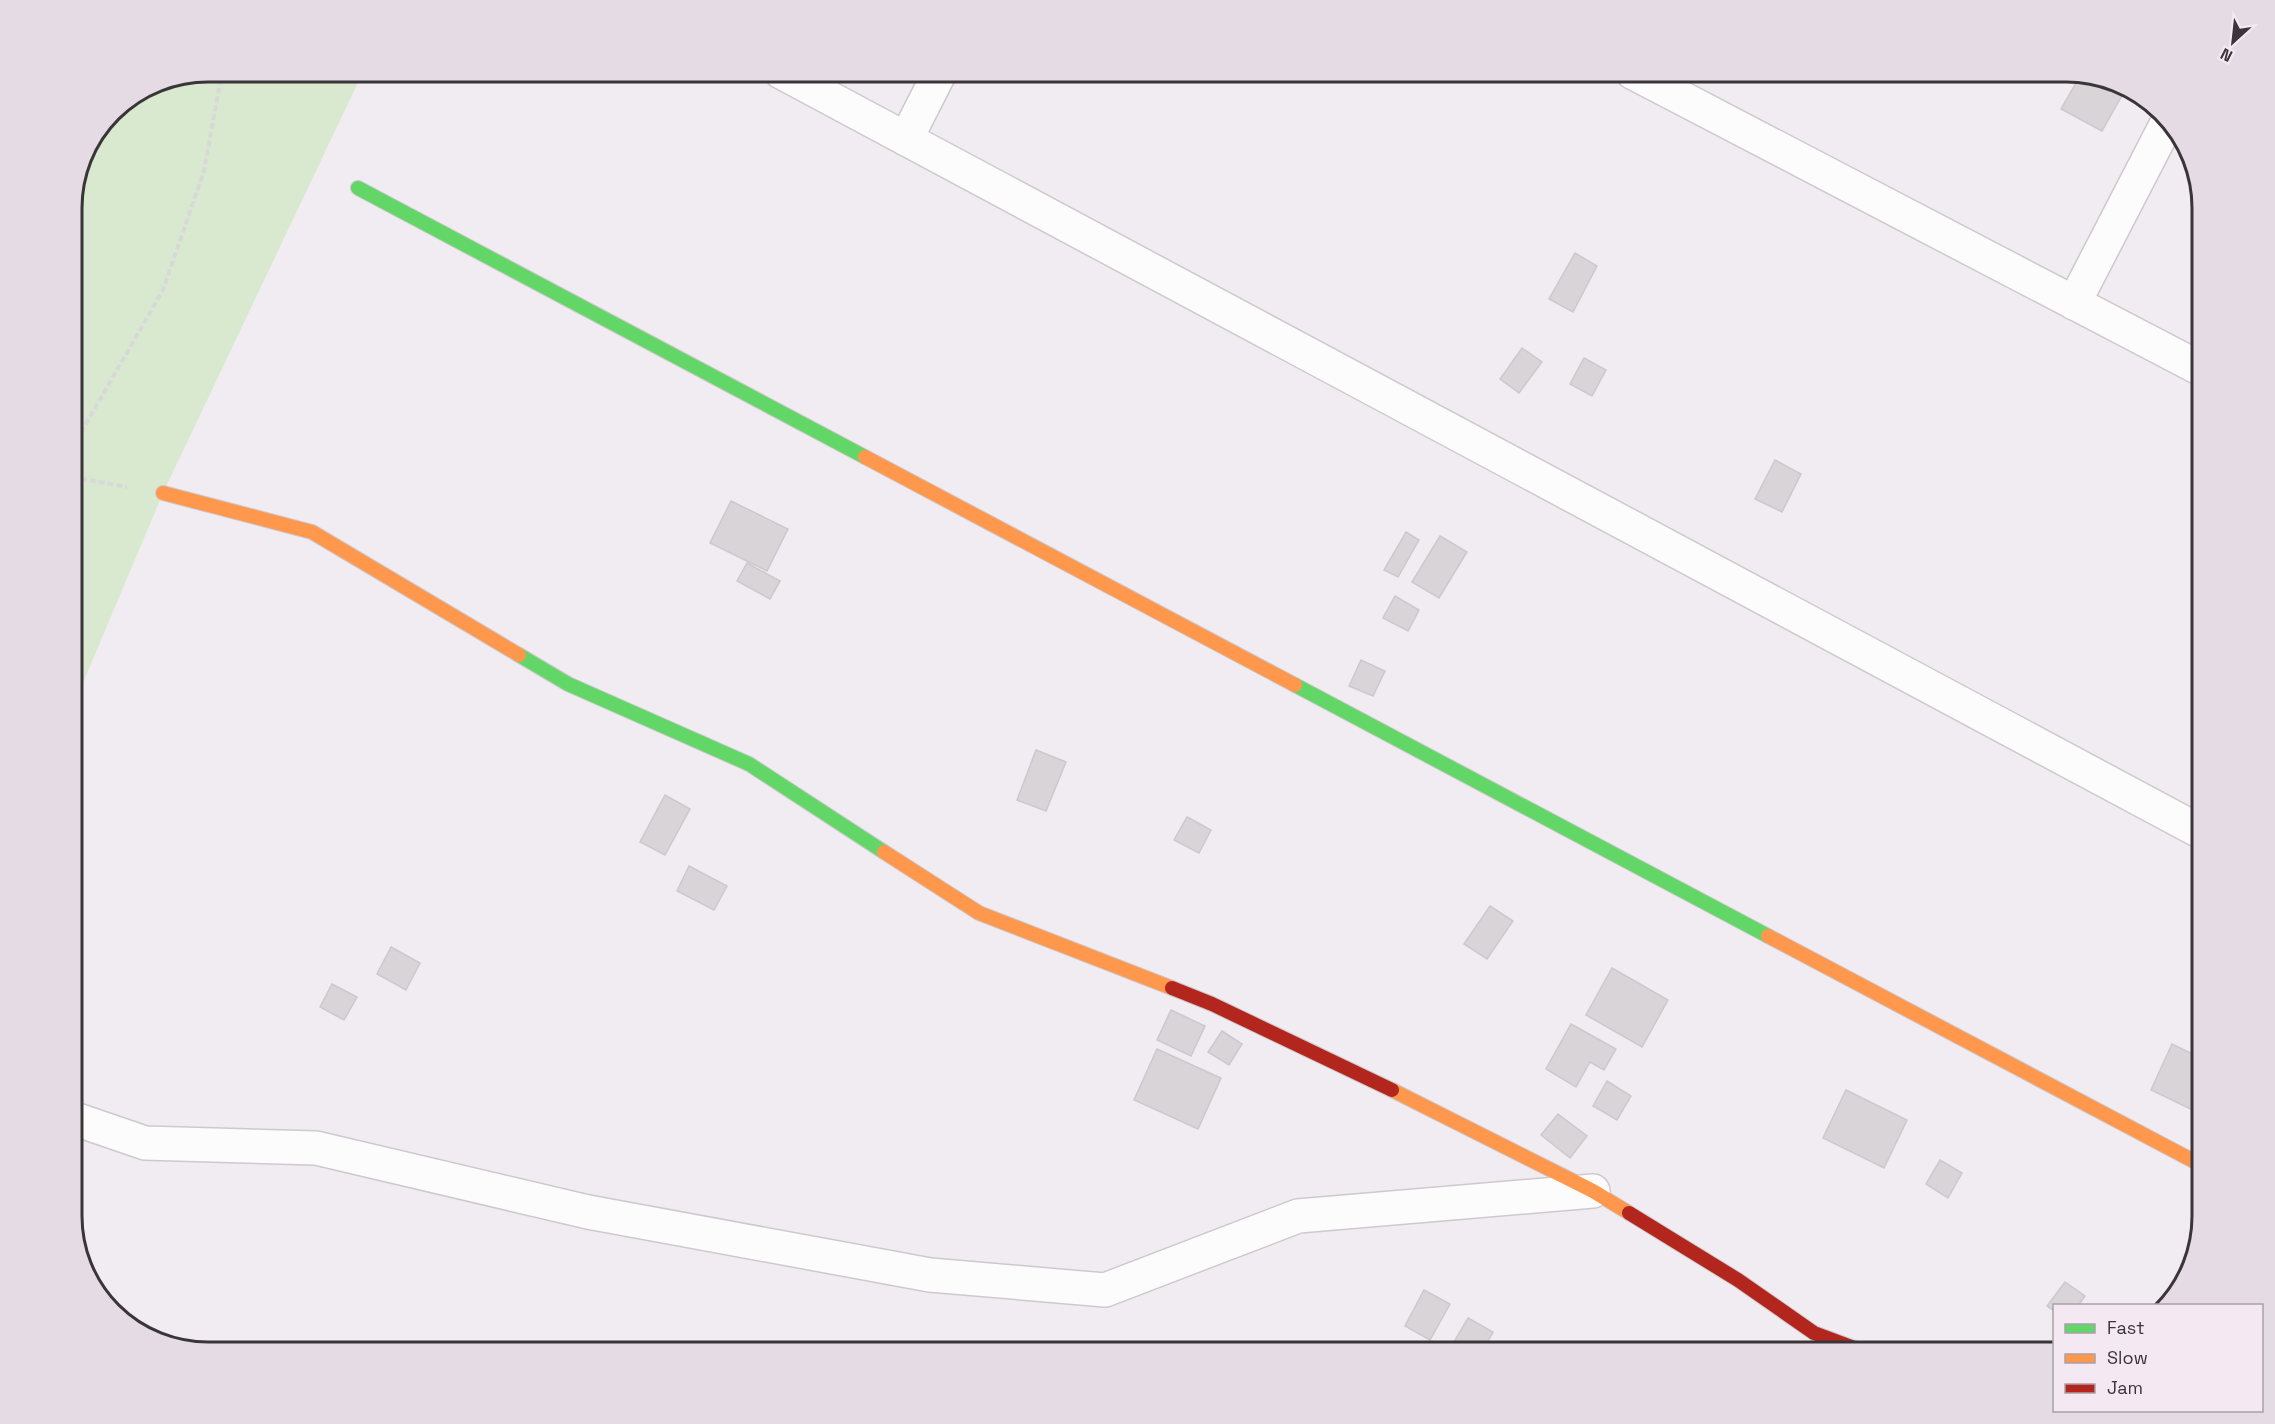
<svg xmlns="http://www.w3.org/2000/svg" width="2275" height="1424" viewBox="0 0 2275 1424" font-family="'Space Grotesk',sans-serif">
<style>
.green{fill:#d8e9cf}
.building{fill:#d8d4d8;stroke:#ccc8cd;stroke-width:1.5}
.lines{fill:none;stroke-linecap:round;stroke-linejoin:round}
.street-casing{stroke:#cec9cd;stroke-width:36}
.fast-casing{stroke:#cec9cd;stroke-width:16}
.slow-casing{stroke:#cec9cd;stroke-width:16}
.jam-casing{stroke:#cec9cd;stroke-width:16}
.path{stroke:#d9d8d9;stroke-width:4;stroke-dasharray:6 3;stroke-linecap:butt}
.street{stroke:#fdfcfd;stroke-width:33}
.fast{stroke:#63d668;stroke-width:14}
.slow{stroke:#ff974d;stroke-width:14}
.jam{stroke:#b3261e;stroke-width:14}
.rim{fill:none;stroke:#393538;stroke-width:3}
</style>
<rect width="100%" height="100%" fill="#f1ecf1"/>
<polygon class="green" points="208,72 363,72 163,493 72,709 72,200 83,156 112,112 157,82"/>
<g class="building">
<polygon points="2080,76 2117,86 2125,90 2102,131 2061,109"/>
<polygon points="1575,253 1597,266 1573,312 1549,299"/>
<polygon points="1522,348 1542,362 1519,393 1500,379"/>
<polygon points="1584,358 1606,370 1592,396 1570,384"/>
<polygon points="1775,460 1801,474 1782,512 1755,499"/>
<polygon points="731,501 788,529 767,571 710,543"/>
<polygon points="1406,532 1419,540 1398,577 1384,570"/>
<polygon points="1440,536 1467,552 1439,598 1412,582"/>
<polygon points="747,563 780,581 770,599 737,581"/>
<polygon points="1395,596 1419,610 1408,631 1383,618"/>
<polygon points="1361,660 1385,671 1373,696 1349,686"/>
<polygon points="1036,750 1066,762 1046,811 1017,800"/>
<polygon points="665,795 690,809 665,855 640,842"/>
<polygon points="1187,817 1211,830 1199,853 1174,840"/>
<polygon points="689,866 727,886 714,910 677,891"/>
<polygon points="1490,906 1513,921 1487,959 1464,944"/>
<polygon points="391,947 420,963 406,990 377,974"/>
<polygon points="1612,968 1668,1000 1642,1047 1586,1015"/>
<polygon points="332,984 357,997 344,1020 320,1007"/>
<polygon points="1171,1010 1205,1026 1191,1056 1157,1040"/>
<polygon points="1571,1024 1616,1049 1604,1070 1590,1062 1576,1087 1546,1069"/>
<polygon points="1222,1031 1242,1044 1229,1065 1208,1052"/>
<polygon points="2172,1044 2203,1059 2203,1115 2151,1090"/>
<polygon points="1157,1049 1221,1078 1198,1129 1134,1100"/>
<polygon points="1607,1081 1631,1096 1617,1120 1593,1106"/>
<polygon points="1846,1090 1907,1120 1884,1168 1823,1138"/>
<polygon points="1558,1114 1587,1136 1570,1158 1541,1135"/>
<polygon points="1940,1160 1962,1173 1948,1198 1926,1184"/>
<polygon points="2065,1282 2085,1296 2078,1306 2054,1306 2054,1311 2047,1306"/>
<polygon points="1424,1290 1450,1304 1430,1340 1405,1326"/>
<polygon points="1468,1318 1493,1332 1482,1352 1448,1352"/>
</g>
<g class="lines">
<g class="street-casing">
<g id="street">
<polyline points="781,72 2203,833"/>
<polyline points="1632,72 2203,370"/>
<polyline points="906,139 940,72"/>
<polyline points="2074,303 2167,123"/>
<polyline points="72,1118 145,1143 316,1148 588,1212 930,1275 1105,1290 1298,1216 1593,1191"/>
</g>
</g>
<g class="fast-casing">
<g id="fast">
<polyline points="358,188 865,457"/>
<polyline points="519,655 568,684 749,764 884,852"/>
<polyline points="1295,685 1768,936"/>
</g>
</g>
<g class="slow-casing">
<g id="slow">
<polyline points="865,457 1295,685"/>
<polyline points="163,493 312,532 519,655"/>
<polyline points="884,852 979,913 1172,988"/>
<polyline points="1768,936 2203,1166"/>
<polyline points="1392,1090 1593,1191 1629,1213"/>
</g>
</g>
<g class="jam-casing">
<g id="jam">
<polyline points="1172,988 1212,1004 1392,1090"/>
<polyline points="1629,1213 1738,1280 1814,1333 1865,1352"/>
</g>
</g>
<g class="path">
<polyline points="72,448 163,290 204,171 222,72"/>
<polyline points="72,477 127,487"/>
</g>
<use href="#street" class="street"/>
<use href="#fast" class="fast"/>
<use href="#slow" class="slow"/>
<use href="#jam" class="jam"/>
</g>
<path d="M0 0H2275V1424H0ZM208 82H2066A126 126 0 0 1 2192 208V1216A126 126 0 0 1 2066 1342H208A126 126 0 0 1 82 1216V208A126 126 0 0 1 208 82Z" fill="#e5dbe4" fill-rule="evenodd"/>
<path class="rim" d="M208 82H2066A126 126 0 0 1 2192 208V1216A126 126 0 0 1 2066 1342H208A126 126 0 0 1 82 1216V208A126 126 0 0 1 208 82Z"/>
<rect x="2053" y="1304" width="210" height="108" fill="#f4e9f3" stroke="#a9a1a8" stroke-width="1.5"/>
<rect x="2065" y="1324" width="30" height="9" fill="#63d668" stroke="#a9a1a8" stroke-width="1.5"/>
<text x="2107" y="1334" font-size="18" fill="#393538">Fast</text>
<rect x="2065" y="1354" width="30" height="9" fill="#ff974d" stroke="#a9a1a8" stroke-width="1.5"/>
<text x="2107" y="1364" font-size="18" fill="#393538">Slow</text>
<rect x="2065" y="1384" width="30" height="9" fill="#b3261e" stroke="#a9a1a8" stroke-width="1.5"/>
<text x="2107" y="1394" font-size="18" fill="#393538">Jam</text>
<g transform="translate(2233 42) rotate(207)" stroke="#f4e9f3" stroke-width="4.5" paint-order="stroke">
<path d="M0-4.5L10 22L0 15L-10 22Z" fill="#393538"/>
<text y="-9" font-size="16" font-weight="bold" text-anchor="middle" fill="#393538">N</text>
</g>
</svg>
